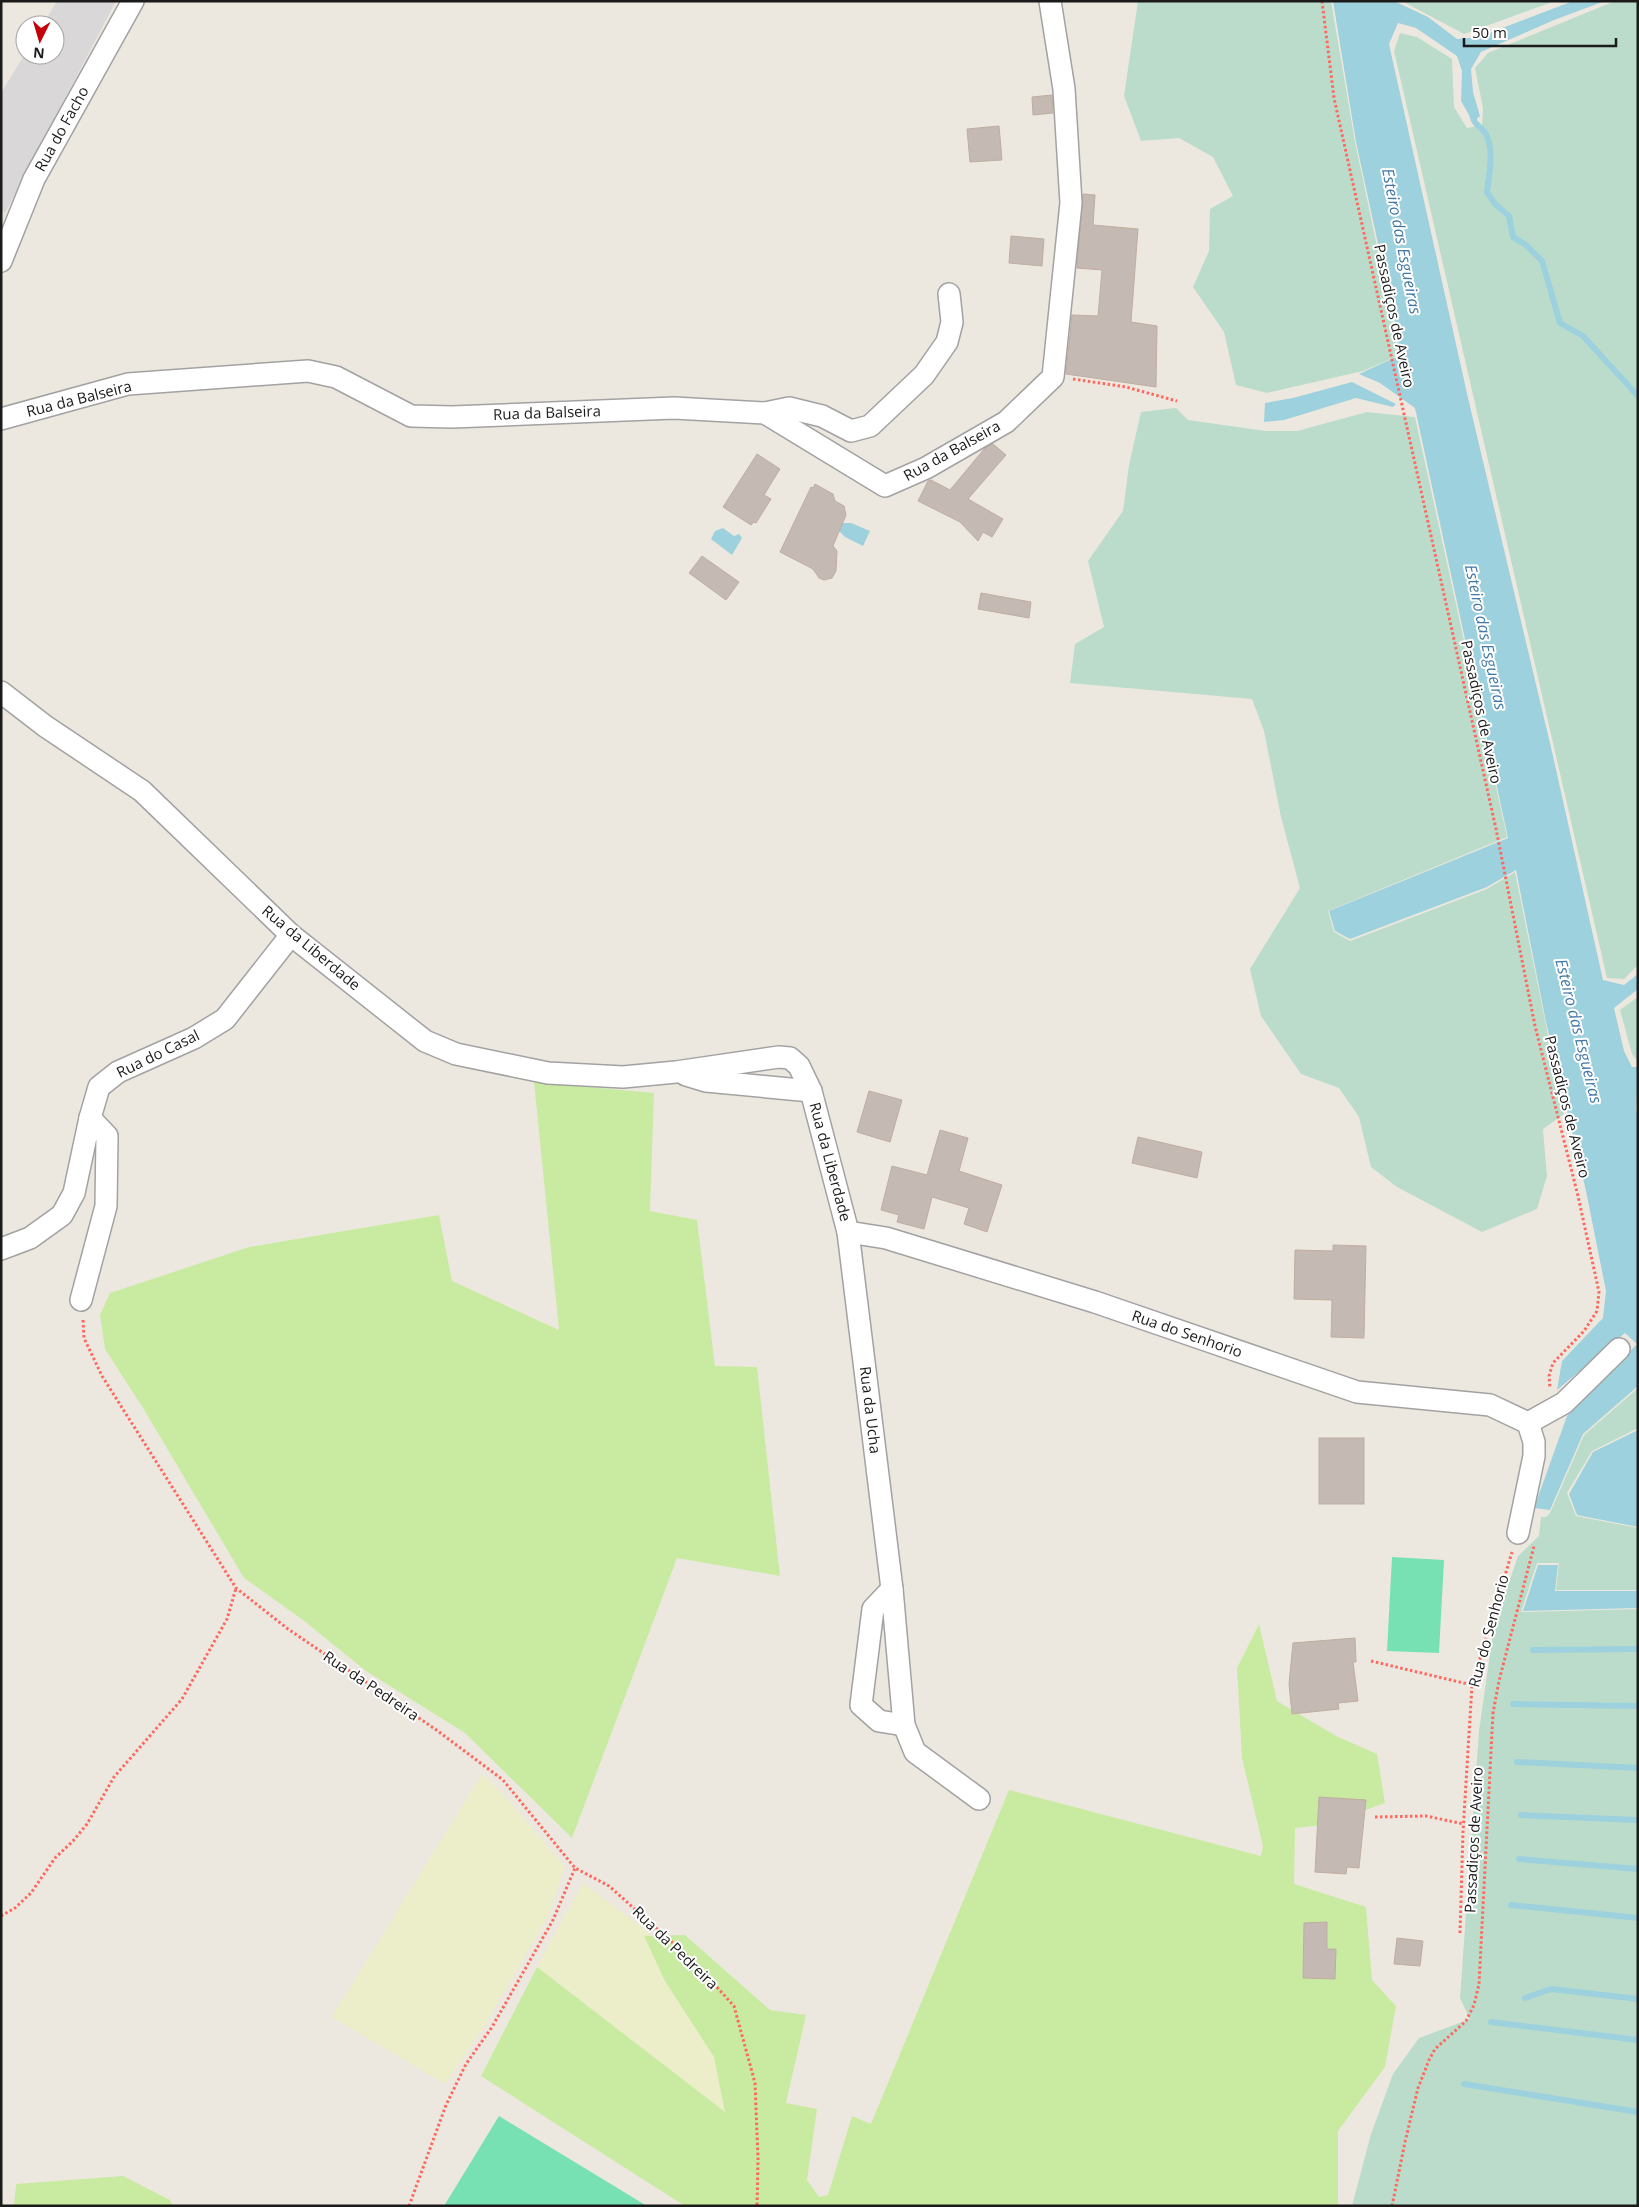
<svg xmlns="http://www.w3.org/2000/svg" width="1639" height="2207" viewBox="0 0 1639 2207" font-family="'Open Sans',sans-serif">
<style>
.residential{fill:#d9d7d7}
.farmland{fill:#ecedc9}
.grass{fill:#c9eba1}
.wetland{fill:#bbdccb}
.pitch{fill:#78e1b4}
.water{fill:#9dd1dd}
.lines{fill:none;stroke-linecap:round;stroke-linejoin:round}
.stream{stroke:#9dd1dd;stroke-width:6}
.building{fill:#c5b9b3;stroke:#bfada1}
.street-casing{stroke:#a2a2a2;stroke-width:24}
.path{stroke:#ff685e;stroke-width:3;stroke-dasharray:2.5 2.5;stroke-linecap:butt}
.street{stroke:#fff;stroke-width:21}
.labels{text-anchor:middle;stroke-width:4;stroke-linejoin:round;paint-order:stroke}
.street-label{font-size:15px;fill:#1b1b1b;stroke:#fff}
.water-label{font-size:16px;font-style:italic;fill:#4178a5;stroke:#fff}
</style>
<rect width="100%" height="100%" fill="#ede8df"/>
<polygon class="residential" points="57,1 116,1 5,213 1,210 1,93 25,54 55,55 55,25 43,25"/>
<g class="farmland">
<polygon points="482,1774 500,1791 565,1867 548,1916 483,2028 445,2084 332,2017"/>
<polygon points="583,1883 653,1936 645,1936 665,1981 714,2057 725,2112 537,1967"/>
</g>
<g class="grass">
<polygon points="534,1082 654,1093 650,1211 697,1220 715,1366 757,1367 780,1576 677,1558 572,1838 465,1733 366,1671 303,1620 244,1578 143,1408 105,1349 100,1315 110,1293 249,1247 439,1215 452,1281 559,1330"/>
<polygon points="1259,1624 1277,1701 1336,1736 1377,1754 1385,1803 1324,1825 1295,1828 1294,1884 1366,1907 1372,1980 1396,2006 1385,2067 1338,2131 1338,2206 685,2206 481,2076 537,1967 725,2112 714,2057 665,1981 644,1936 685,1935 770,2010 806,2015 786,2103 817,2109 807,2180 819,2197 828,2195 852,2116 871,2124 1009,1790 1261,1856 1263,1846 1242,1758 1237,1668"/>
<polygon points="123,2176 170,2200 173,2206 14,2206 16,2184"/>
</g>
<g class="wetland">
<polygon points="1138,1 1331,1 1355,142 1396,336 1395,357 1363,371 1267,393 1236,385 1224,332 1193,287 1209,251 1210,209 1233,196 1213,157 1179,138 1141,141 1124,96"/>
<polygon points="1402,1 1555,1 1464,34"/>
<polygon points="1615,1 1638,1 1638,965 1624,979 1607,978 1394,51 1400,33 1417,37 1452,59 1454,107 1467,128 1482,125 1483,108 1475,68 1488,53"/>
<polygon points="1176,408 1188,420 1266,431 1297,431 1367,412 1415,417 1507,837 1328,911 1334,932 1350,941 1487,889 1515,872 1564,1114 1543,1129 1547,1176 1537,1209 1482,1232 1397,1187 1371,1167 1359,1117 1339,1088 1301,1074 1261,1016 1250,969 1300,888 1281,817 1264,731 1252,699 1070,683 1075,644 1104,627 1088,561 1123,511 1129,465 1141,412"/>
<polygon points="1638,997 1638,1061 1632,1054 1620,1010"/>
<polygon points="1638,1388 1638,1428 1592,1451 1567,1493 1576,1516 1638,1528 1638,1590 1556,1590 1559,1563 1537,1563 1521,1612 1638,1609 1638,2206 1352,2206 1371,2134 1393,2074 1419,2038 1470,2019 1460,1998 1479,1731 1494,1626 1518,1556 1539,1536 1541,1517 1546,1517 1550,1513 1584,1435"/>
</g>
<g class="pitch">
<polygon points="1392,1557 1444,1560 1439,1653 1387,1651"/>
<polygon points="499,2116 647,2206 444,2206"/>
</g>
<g class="water">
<polygon points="1333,1 1394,1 1428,17 1457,39 1479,37 1573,1 1605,1 1554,20 1481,52 1471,69 1473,92 1480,116 1473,122 1461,101 1462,71 1457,56 1416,28 1398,23 1389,44 1468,398 1553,756 1603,980 1624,985 1638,974 1638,989 1614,1008 1624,1051 1632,1067 1638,1067 1636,1109 1638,1117 1638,1386 1583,1434 1550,1510 1534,1508 1567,1416 1637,1344 1625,1333 1557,1390 1562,1361 1603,1318 1606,1291 1586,1191 1546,1022 1516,870 1487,887 1350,939 1335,931 1329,911 1508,838 1415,408 1380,383 1359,374 1396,357 1398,336 1356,142"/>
<polygon points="1352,382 1396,404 1393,407 1356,398 1284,420 1264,422 1265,403 1293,398"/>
<polygon points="842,523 851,523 870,531 863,546 845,537 839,531"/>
<polygon points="723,528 734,536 739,534 742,538 732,555 711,539 715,531"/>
<polygon points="1638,1430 1638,1527 1577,1515 1569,1494 1593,1452"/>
<polygon points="1538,1565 1558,1565 1555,1591 1638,1591 1638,1608 1523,1611"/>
</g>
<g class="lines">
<g class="stream">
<path d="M 1472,114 C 1474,127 1483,126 1487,136 C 1494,153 1489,175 1487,192 L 1495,204 L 1509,216 L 1513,237 L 1526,245 L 1542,261 L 1560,323 L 1583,336 L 1638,396"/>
<polyline points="1533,1650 1638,1649"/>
<polyline points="1513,1704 1638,1706"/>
<polyline points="1517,1762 1638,1768"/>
<polyline points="1521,1815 1638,1820"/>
<polyline points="1519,1859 1638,1869"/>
<polyline points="1511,1905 1638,1918"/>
<polyline points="1525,1998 1551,1989 1638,1999"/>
<polyline points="1491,2022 1638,2040"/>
<polyline points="1464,2084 1638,2112"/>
</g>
</g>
<g class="building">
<polygon points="1052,95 1053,113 1033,115 1032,97"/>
<polygon points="999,126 1002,160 970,162 967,129"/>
<polygon points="1083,194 1095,195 1093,225 1138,229 1131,322 1157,326 1156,387 1066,374 1072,315 1098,316 1102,270 1077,268"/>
<polygon points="1011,236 1044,239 1042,266 1009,263"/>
<polygon points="993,444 1006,455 968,499 1003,519 992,537 983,532 978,541 960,522 918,501 928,481 931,480 950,490 985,448"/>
<polygon points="757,454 780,469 764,495 771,499 756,523 754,522 751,525 723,507"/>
<polygon points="815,484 833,494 835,501 844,506 846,515 833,546 837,551 836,571 832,578 824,580 819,578 813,569 780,552 811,487 813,488"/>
<polygon points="702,556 739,582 726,600 689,573"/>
<polygon points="981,593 1031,602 1029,618 978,609"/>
<polygon points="869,1091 902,1100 890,1142 857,1132"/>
<polygon points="940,1130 968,1138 959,1171 1002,1185 987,1232 964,1224 969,1208 932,1197 924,1229 897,1222 899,1215 881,1210 892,1166 927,1175"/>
<polygon points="1138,1137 1202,1152 1197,1178 1132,1163"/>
<polygon points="1333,1245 1366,1246 1364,1338 1331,1337 1332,1300 1294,1299 1295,1250 1333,1251"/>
<rect x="1319" y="1438" width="45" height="66"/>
<polygon points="1355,1638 1356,1662 1353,1662 1358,1701 1338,1703 1339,1709 1292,1714 1289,1684 1293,1643"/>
<polygon points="1319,1797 1366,1800 1359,1868 1347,1867 1346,1874 1315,1872"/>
<polygon points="1327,1922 1327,1949 1336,1949 1335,1979 1303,1978 1304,1923"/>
<polygon points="1397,1938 1423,1941 1420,1966 1394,1964"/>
</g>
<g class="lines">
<g class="street-casing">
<g id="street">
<polyline points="1,261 34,179 133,1"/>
<polyline points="765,413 789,408 822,416 851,431 870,426 924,375 947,342 952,322 949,294"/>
<polyline points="1,419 128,384 308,371 336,377 411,416 452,417 674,408 765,413 885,486 926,468 1006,422 1053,377 1071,203 1064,89 1050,1"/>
<polyline points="1,692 45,726 142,791 291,935 425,1041 456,1054 548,1073 623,1077 676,1072 779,1057 790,1058 799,1066 811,1091 848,1232 892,1589 904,1725 915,1752 979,1799"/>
<polyline points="686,1075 706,1081 811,1091"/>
<polyline points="848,1232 886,1238 1095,1302 1357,1392 1490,1405 1528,1423 1534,1442 1534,1456 1518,1533"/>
<polyline points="1,1249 30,1238 62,1215 74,1193 90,1118 99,1087 118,1072 194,1038 225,1019 291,935"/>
<polyline points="81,1300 106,1206 107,1136 90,1118"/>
<polyline points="1528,1423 1564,1403 1619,1349"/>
<polyline points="892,1589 873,1609 861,1705 879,1721 904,1725"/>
</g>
</g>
<g class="path">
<polyline points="1322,1 1334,98 1496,829 1535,1026 1578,1196 1599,1292 1597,1311 1584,1331 1553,1363 1549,1376 1550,1388"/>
<polyline points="1073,379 1126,387 1177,401"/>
<polyline points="83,1320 84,1338 102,1376 236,1588 288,1629 435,1729 503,1780 575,1868 609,1886 693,1961 734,2006 755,2083 758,2159 757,2206"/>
<polyline points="1371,1661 1472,1685"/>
<polyline points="1375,1817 1426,1816 1464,1824"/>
<polyline points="1,1916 15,1908 31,1893 55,1858 73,1841 87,1824 114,1777 182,1699 227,1619 236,1588"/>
<polyline points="1460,1933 1463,1832 1472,1685 1512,1552"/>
<polyline points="409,2206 446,2105 466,2064 492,2027 553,1920 575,1868"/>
<polyline points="1392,2206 1405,2142 1418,2088 1429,2060 1435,2049 1466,2021 1474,2005 1479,1984 1493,1713 1499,1681 1534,1546"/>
</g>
<use href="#street" class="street"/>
</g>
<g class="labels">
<g class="street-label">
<text transform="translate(62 129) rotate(-61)" y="5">Rua do Facho</text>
<text transform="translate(1394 316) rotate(78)" y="5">Passadiços de Aveiro</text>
<text transform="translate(79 399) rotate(-14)" y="5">Rua da Balseira</text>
<text transform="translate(547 413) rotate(-2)" y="5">Rua da Balseira</text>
<text transform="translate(952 451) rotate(-29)" y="5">Rua da Balseira</text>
<text transform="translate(1481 712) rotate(78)" y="5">Passadiços de Aveiro</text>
<text transform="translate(311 948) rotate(40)" y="5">Rua da Liberdade</text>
<text transform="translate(158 1054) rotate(-26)" y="5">Rua do Casal</text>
<text transform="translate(1567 1107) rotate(76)" y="5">Passadiços de Aveiro</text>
<text transform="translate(830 1162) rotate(75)" y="5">Rua da Liberdade</text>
<text transform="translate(1187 1334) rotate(19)" y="5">Rua do Senhorio</text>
<text transform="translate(870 1410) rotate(83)" y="5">Rua da Ucha</text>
<text transform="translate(1489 1631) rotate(-75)" y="5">Rua do Senhorio</text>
<text transform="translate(371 1686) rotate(34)" y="5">Rua da Pedreira</text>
<text transform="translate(1474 1840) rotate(-87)" y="5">Passadiços de Aveiro</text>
<text transform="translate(675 1948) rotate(44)" y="5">Rua da Pedreira</text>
</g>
<g class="water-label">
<text transform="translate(1402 241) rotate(79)" y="6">Esteiro das Esgueiras</text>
<text transform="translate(1486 637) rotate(78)" y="6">Esteiro das Esgueiras</text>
<text transform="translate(1579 1031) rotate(76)" y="6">Esteiro das Esgueiras</text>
</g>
</g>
<rect width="1639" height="2207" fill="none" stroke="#1b1b1b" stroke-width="5"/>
<g transform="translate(40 40) rotate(185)"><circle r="24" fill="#ffffff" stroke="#a4a4a4"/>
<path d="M0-4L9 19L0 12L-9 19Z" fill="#c50008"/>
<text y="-8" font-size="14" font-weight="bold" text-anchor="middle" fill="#1b1b1b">N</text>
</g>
<path d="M1464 38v8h152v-8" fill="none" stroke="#1b1b1b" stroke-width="2.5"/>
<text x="1472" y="38" font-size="15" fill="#1b1b1b" stroke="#ffffff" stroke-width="4" paint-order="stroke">50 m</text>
</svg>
